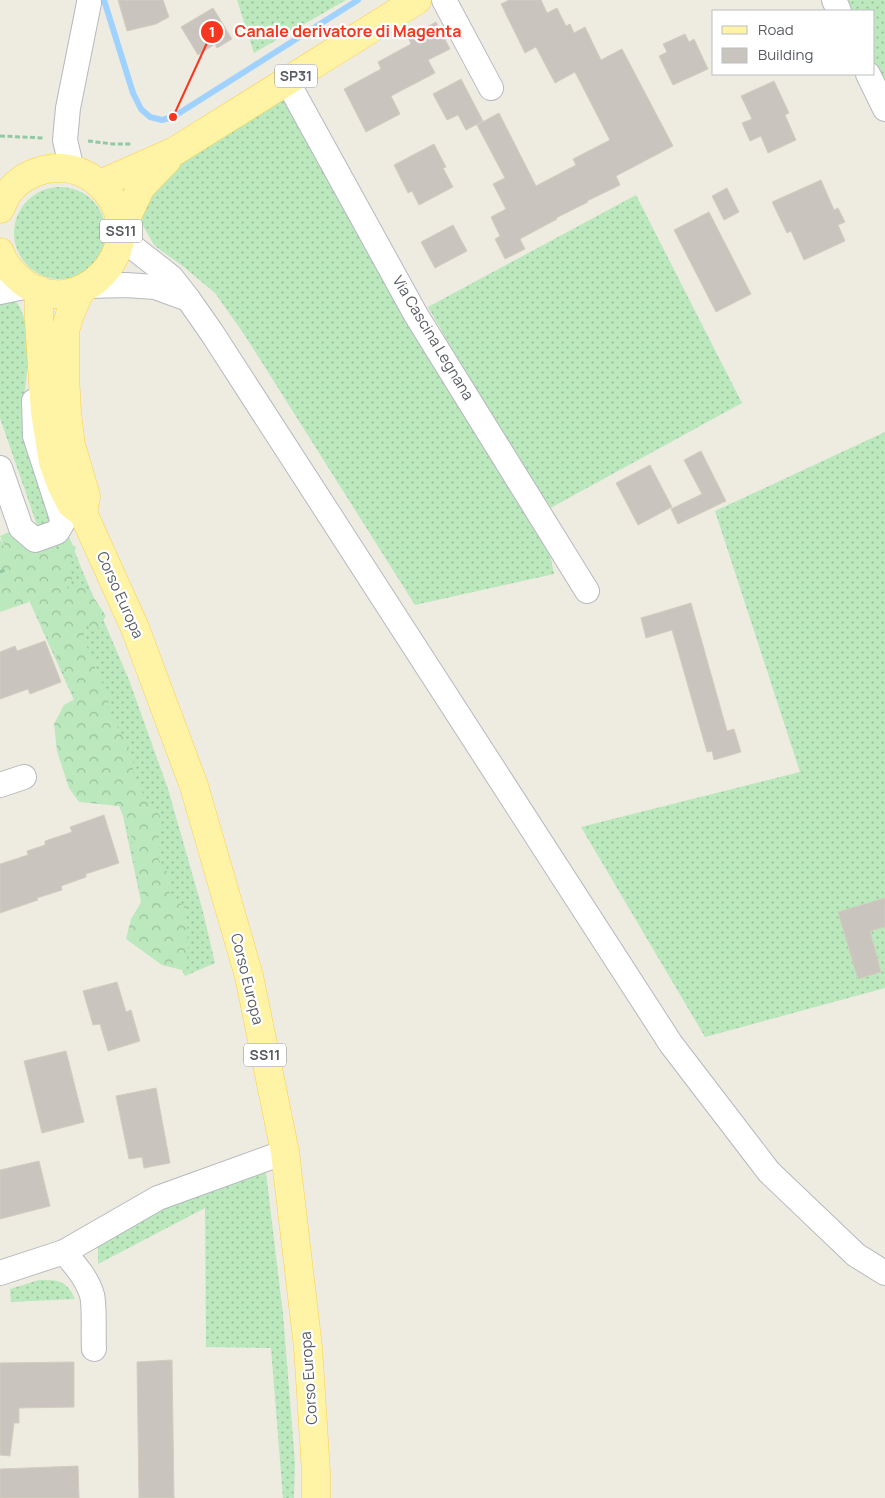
<svg xmlns="http://www.w3.org/2000/svg" width="885" height="1498" viewBox="0 0 885 1498" font-family="Manrope,sans-serif">
<style>
.grass{fill:url(#grass-dots)}
.forest{fill:url(#forest-crowns)}
.lines{fill:none;stroke-linecap:round;stroke-linejoin:round}
.stream{stroke:#a0d2ff;stroke-width:6}
.building{fill:#c9c5be;stroke:#d3cdbf}
.minor-casing{stroke:#b6b9bf;stroke-width:26}
.major-casing{stroke:#fbd04c;stroke-width:29}
.path{stroke:#93c8a4;stroke-width:3;stroke-dasharray:5 2.5;stroke-linecap:butt}
.minor{stroke:#fff;stroke-width:24}
.major{stroke:#fff3a5;stroke-width:28}
.labels{text-anchor:middle;stroke-width:4.5;stroke-linejoin:round;paint-order:stroke}
.shield{fill:#fff;stroke:#8b8e92;stroke-width:1}
.shield-label{font-size:14px;font-weight:bold;fill:#595d63}
.street-label{font-size:15px;fill:#595d63;stroke:#fff}
.leader{fill:none;stroke:#f6361f;stroke-width:2}
.callout-dot{fill:#f6361f;stroke:#fff;stroke-width:2}
.mark-label{font-size:15px;text-anchor:middle;font-weight:bold;fill:#fff}
.callout-label{font-size:16px;text-anchor:middle;font-weight:bold;fill:#f6361f;stroke:#fff;stroke-width:4.5;stroke-linejoin:round;paint-order:stroke}
</style>
<defs>
<pattern id="grass-dots" width="8" height="8" patternUnits="userSpaceOnUse" patternTransform="scale(1.25)"><rect width="8" height="8" fill="#bbe8bc"/><path d="M2 2h.1M6 6h.1" fill="none" stroke="#9bbf9c" stroke-width="1.8" stroke-linecap="round"/></pattern>
<pattern id="forest-crowns" width="20" height="18" patternUnits="userSpaceOnUse" patternTransform="scale(1.25)"><rect width="20" height="18" fill="#bbe8bc"/><path d="M2 6a3 3 0 1 1 6 0M12 15a3 3 0 1 1 6 0" fill="none" stroke="#9bbf9c"/></pattern>
</defs>
<rect width="100%" height="100%" fill="#eeebe1"/>
<g class="grass">
<polygon points="237,0 346,0 254,53"/>
<polygon points="845,0 885,0 885,86 874,62 874,11 850,11"/>
<polygon points="286,97 549,549 554,574 415,605 244,334 215,293 184,267 155,246 143,226 140,213 161,172"/>
<circle cx="60" cy="233" r="46"/>
<polygon points="636,195 742,403 545,511 428,307"/>
<polygon points="0,298 11,299 17,303 20,307 26,323 29,355 24,398 53,522 38,528 0,418"/>
<polygon points="885,432 885,988 705,1037 581,827 800,772 715,511"/>
<polygon points="14,530 27,545 47,549 53,547 68,534 82,570 129,680 168,789 202,908 215,963 185,976 171,948 151,949 120,802 0,536"/>
<polygon points="262,1168 266,1173 283,1314 295,1463 294,1498 283,1498 271,1348 206,1347 205,1208 98,1264 98,1241 152,1209"/>
<path d="M 39,1280 C 59,1280 66,1280 75,1299 L 11,1302 L 10,1289 Z"/>
</g>
<polygon class="forest" points="11,531 34,547 54,552 71,544 76,547 74,554 68,564 73,578 67,584 69,595 76,585 88,589 106,616 97,629 88,625 84,629 83,641 91,653 95,663 95,670 109,693 108,706 110,718 117,726 129,749 133,762 133,778 142,792 160,816 158,858 163,868 171,876 168,891 176,901 186,907 188,946 186,971 162,965 126,939 131,919 143,899 138,878 131,835 119,806 79,802 69,788 57,751 54,724 64,705 77,698 30,600 28,599 29,602 0,612 0,539 4,546 5,536"/>
<g class="lines">
<polyline class="stream" points="104,0 133,93 141,109 150,117 162,120 173,117 358,0"/>
</g>
<g class="building">
<polygon points="118,0 163,0 169,17 156,24 127,31"/>
<polygon points="509,0 541,0 547,13 557,8 566,26 570,24 574,33 585,27 601,60 622,49 673,146 616,176 620,185 587,201 588,202 556,218 557,219 520,239 525,249 505,259 495,239 500,236 491,217 506,209 493,184 505,178 477,125 499,113 536,186 576,165 573,159 610,140 575,72 555,83 536,47 525,53 501,4"/>
<polygon points="213,8 232,39 217,48 215,44 198,55 181,27"/>
<polygon points="436,22 450,49 428,60 435,73 391,96 400,114 366,132 344,89 381,69 378,62 411,44 408,37"/>
<polygon points="685,34 689,42 694,39 708,69 673,85 659,56 667,52 663,44"/>
<polygon points="461,79 483,121 466,130 458,115 447,120 433,94"/>
<polygon points="774,81 789,113 785,115 796,140 768,153 761,136 750,141 742,123 752,119 741,96"/>
<polygon points="434,144 446,167 443,168 453,187 419,205 412,191 408,193 394,165"/>
<polygon points="821,180 834,210 838,208 845,222 838,225 845,241 804,260 791,231 787,233 772,202"/>
<polygon points="727,188 739,212 724,220 712,196"/>
<polygon points="709,212 751,294 716,312 674,230"/>
<polygon points="453,225 467,251 435,268 421,242"/>
<polygon points="701,451 726,501 678,524 671,509 702,494 684,460"/>
<polygon points="650,465 672,507 638,525 616,483"/>
<polygon points="691,603 727,731 734,729 741,752 714,760 712,751 707,752 672,630 646,638 641,618"/>
<polygon points="45,641 61,682 30,694 28,689 0,699 0,652 15,646 17,651"/>
<polygon points="104,815 119,863 86,874 86,877 61,886 62,890 37,898 38,900 0,913 0,864 28,855 27,851 45,845 45,841 72,832 70,827"/>
<polygon points="885,898 885,927 870,931 881,972 858,979 838,912"/>
<polygon points="117,982 126,1012 131,1010 140,1041 108,1051 100,1024 93,1025 83,991"/>
<polygon points="66,1051 84,1122 42,1133 24,1061"/>
<polygon points="156,1088 170,1163 144,1168 142,1157 129,1159 116,1096"/>
<polygon points="39,1161 50,1206 0,1219 0,1170"/>
<polygon points="172,1360 174,1498 139,1498 137,1362"/>
<polygon points="74,1362 74,1407 19,1408 19,1423 14,1423 10,1456 0,1455 0,1363"/>
<polygon points="78,1466 79,1498 0,1498 0,1469"/>
</g>
<g class="lines">
<g class="minor-casing">
<g id="minor">
<polyline points="444,0 491,88"/>
<polyline points="834,0 839,11"/>
<polyline points="868,74 885,109"/>
<polyline points="287,81 416,315 587,591"/>
<polyline points="72,170 65,140 68,108 89,3 89,0"/>
<polyline points="121,238 171,277 189,300 212,333 671,1044 769,1172 856,1255 885,1273"/>
<polyline points="89,286 126,285 155,287 188,299"/>
<polyline points="0,292 29,286"/>
<polyline points="0,468 21,528 35,540 57,532 63,522 35,436 34,401"/>
<polyline points="0,785 24,777"/>
<path d="M 64,1252 C 75,1265 87,1278 92,1295 C 95,1307 93,1335 94,1349"/>
<polyline points="0,1273 64,1252 158,1198 285,1152"/>
</g>
</g>
<g class="major-casing">
<g id="major">
<polyline points="100,184 175,151 417,0"/>
<path d="M 0,209 C 3,204 5,197 9,192 C 20,177 40,168 59,168 C 77,168 94,177 106,191 C 153,246 79,325 23,282 C 13,274 4,265 0,252"/>
<polyline points="121,229 141,187 167,160"/>
<polyline points="81,289 70,314 65,331 65,375 67,413 71,445 86,496 83,513"/>
<polyline points="39,290 39,321 45,412 53,462 61,484 71,504 83,513 135,628 194,786 249,976 285,1152 308,1347 316,1472 316,1498"/>
</g>
</g>
<g class="path">
<polyline points="0,136 44,138"/>
<polyline points="88,141 113,144 131,144"/>
<polyline points="0,572 7,569"/>
</g>
<use href="#minor" class="minor"/>
<use href="#major" class="major"/>
</g>
<g class="labels">
<g class="shield">
<rect x="275" y="64.5" width="42" height="23" rx="4"/>
<rect x="100" y="219.5" width="42" height="23" rx="4"/>
<rect x="244" y="1043.5" width="42" height="23" rx="4"/>
</g>
<g class="shield-label">
<text x="296" y="81">SP31</text>
<text x="121" y="236">SS11</text>
<text x="265" y="1060">SS11</text>
</g>
<g class="street-label">
<text transform="translate(433 338) rotate(59)" y="5">Via Cascina Legnana</text>
<text transform="translate(120 595) rotate(66)" y="5">Corso Europa</text>
<text transform="translate(247 979) rotate(76)" y="5">Corso Europa</text>
<text transform="translate(309 1378) rotate(-94)" y="5">Corso Europa</text>
</g>
</g>
<path class="leader" d="M173 117L212 32"/>
<g class="callout-dot">
<circle cx="173" cy="117" r="5"/>
<circle cx="212" cy="32" r="12"/>
</g>
<g class="mark-label">
<text x="212" y="37">1</text>
</g>
<g class="callout-label">
<text x="348" y="37">Canale derivatore di Magenta</text>
</g>
<rect x="712" y="10" width="162" height="65" fill="#ffffff" stroke="#bdbec1"/>
<rect x="722" y="26" width="25" height="8" fill="#fff3a5" stroke="#bdbec1"/>
<text x="758" y="35" font-size="15" fill="#595d63">Road</text>
<rect x="722" y="48" width="25" height="15" fill="#c9c5be" stroke="#bdbec1"/>
<text x="758" y="60" font-size="15" fill="#595d63">Building</text>
</svg>
